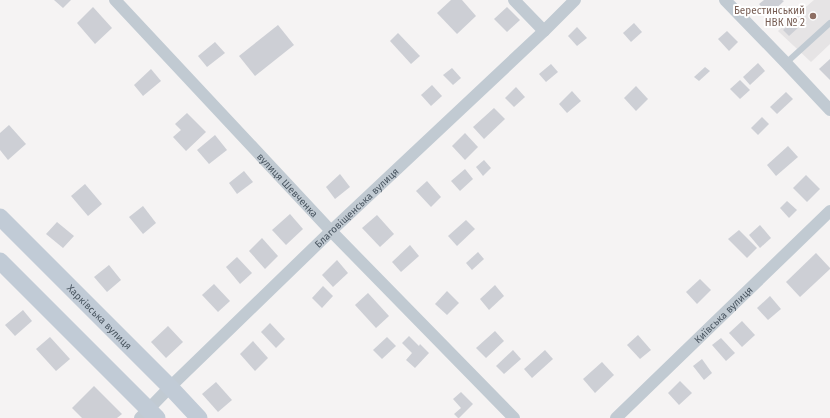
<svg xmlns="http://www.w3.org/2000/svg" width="830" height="418" viewBox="0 0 830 418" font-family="'Fira Sans',sans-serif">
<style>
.education{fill:#e6e4e5}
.building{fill:#cdcfd5}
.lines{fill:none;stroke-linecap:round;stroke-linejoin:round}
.lane{stroke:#c1cad2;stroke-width:6}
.street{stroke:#c1cad2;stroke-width:12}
.secondary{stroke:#c1cbd6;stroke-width:17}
.education-dot{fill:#8d6e63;stroke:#fff;stroke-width:1.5}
.labels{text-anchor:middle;stroke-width:4;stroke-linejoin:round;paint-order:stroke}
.education-label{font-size:10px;fill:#785e54;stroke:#fff;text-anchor:end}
.street-label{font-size:10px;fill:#4a5661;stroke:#fff}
</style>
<rect width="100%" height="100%" fill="#f5f3f3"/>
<polygon class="education" points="814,0 830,0 830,44 811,62 778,31"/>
<g class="building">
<polygon points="54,0 71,0 63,8"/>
<polygon points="451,0 462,0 476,16 457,34 437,13"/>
<polygon points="764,0 782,0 784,1 769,15 759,4"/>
<polygon points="93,7 112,28 95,44 77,23"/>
<polygon points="507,7 520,20 507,32 494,19"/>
<polygon points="793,21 799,27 789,36 783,30"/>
<polygon points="634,23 642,32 631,42 623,33"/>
<polygon points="278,25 294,45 255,76 239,56"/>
<polygon points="577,27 587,38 577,46 568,36"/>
<polygon points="727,31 738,42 729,51 718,39"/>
<polygon points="398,33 420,56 411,64 390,41"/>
<polygon points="215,42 225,53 207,67 198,56"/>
<polygon points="830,59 830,80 819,69"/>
<polygon points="758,63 765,71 750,85 743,77"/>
<polygon points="551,64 558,72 546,82 539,74"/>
<polygon points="705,67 710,71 699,81 694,77"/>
<polygon points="452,68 461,78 453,85 443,75"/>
<polygon points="151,69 161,81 143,96 134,85"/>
<polygon points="740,80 750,90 740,99 730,89"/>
<polygon points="432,85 442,96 431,106 421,95"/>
<polygon points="636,86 648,99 636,111 624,98"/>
<polygon points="516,87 525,97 514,107 505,98"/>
<polygon points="572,91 581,101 567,113 559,104"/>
<polygon points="786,92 793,99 777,114 770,107"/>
<polygon points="494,108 505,119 484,139 473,127"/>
<polygon points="187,113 206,132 186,151 173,137 181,130 175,124"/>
<polygon points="762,117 769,124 758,135 751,128"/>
<polygon points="9,125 26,144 8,160 0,150 0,133"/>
<polygon points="465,133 478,147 465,160 452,146"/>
<polygon points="215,135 227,150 209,164 197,150"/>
<polygon points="788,146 798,157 776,176 767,165"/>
<polygon points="484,160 491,168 483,176 476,167"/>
<polygon points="465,169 473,179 460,191 451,181"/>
<polygon points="244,171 253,182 237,194 229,183"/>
<polygon points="340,174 350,187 335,199 326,187"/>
<polygon points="806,175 820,189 807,202 793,188"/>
<polygon points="427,181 441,197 431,207 416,191"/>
<polygon points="85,184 102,204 88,216 71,196"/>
<polygon points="787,201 797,210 789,218 780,208"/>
<polygon points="143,206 156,223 143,234 129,217"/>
<polygon points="290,214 303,229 286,245 272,230"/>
<polygon points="377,215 394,234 380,247 362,228"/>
<polygon points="466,220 475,229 457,246 448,236"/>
<polygon points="57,222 74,236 63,248 46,234"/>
<polygon points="760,225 771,238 760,248 749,235"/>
<polygon points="739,230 757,248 747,258 728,239"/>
<polygon points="262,238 278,256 265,269 249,251"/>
<polygon points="410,245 419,256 401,272 392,262"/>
<polygon points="478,252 484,259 472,270 466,263"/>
<polygon points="816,253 830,268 830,269 800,297 786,282"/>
<polygon points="237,257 252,273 240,284 226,267"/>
<polygon points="337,260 348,273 333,287 322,275"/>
<polygon points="109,265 121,280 107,292 94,277"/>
<polygon points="700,279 711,290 697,304 686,292"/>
<polygon points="214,284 230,301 218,312 202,295"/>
<polygon points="495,285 504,296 489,310 480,299"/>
<polygon points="323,286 333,296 322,308 312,298"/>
<polygon points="447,291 459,303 447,315 435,304"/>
<polygon points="368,293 389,316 376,328 355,305"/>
<polygon points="770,296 781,309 768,320 757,308"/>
<polygon points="23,310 32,321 15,336 5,325"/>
<polygon points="742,321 755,335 742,347 729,333"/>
<polygon points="270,323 285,339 276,348 261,332"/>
<polygon points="168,326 183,342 166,358 151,342"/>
<polygon points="495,331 504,341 486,358 476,348"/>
<polygon points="638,335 651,350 640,359 627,345"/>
<polygon points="409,336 419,346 420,344 429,353 415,368 406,360 412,353 402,343"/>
<polygon points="50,337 70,359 56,371 36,349"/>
<polygon points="387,337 396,346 382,359 373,350"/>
<polygon points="721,338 735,353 726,361 712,345"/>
<polygon points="253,341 268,358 255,371 240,354"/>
<polygon points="513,350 521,359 504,374 496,366"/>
<polygon points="545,350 553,359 532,378 524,369"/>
<polygon points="702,359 712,373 704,380 693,366"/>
<polygon points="602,362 614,375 595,393 583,379"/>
<polygon points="680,381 692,393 679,405 668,393"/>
<polygon points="216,382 232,400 218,412 202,394"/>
<polygon points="94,386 122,414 117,418 82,418 72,408"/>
<polygon points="461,392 473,404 459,418 458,418 454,414 461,408 453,399"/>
</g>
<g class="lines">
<polyline class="lane" points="786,63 830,23"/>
<g class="street">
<path id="s1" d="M 115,0 L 331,231 L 514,418"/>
<polyline points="514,0 544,31"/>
<polyline points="725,0 786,63 830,110"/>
<path id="s2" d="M 140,418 L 170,387 L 331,231 L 544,31 L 575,0"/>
<path id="s3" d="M 616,418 L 830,211"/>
</g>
<g class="secondary">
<path id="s4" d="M 0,217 L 170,387 L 199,418"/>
<polyline points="0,261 157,418"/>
</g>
</g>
<circle class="education-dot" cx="813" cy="16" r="4"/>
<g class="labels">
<g class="education-label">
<text x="805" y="14">Берестинський<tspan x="805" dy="12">НВК № 2</tspan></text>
</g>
<g class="street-label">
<text dy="4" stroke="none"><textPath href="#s1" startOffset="253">вулиця Шевченка</textPath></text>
<text dy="4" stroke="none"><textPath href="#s2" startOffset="302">Благовіщенська вулиця</textPath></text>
<text dy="4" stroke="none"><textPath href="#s3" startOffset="149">Київська вулиця</textPath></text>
<text dy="4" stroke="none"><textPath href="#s4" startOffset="141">Харківська вулиця</textPath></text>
</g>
</g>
</svg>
